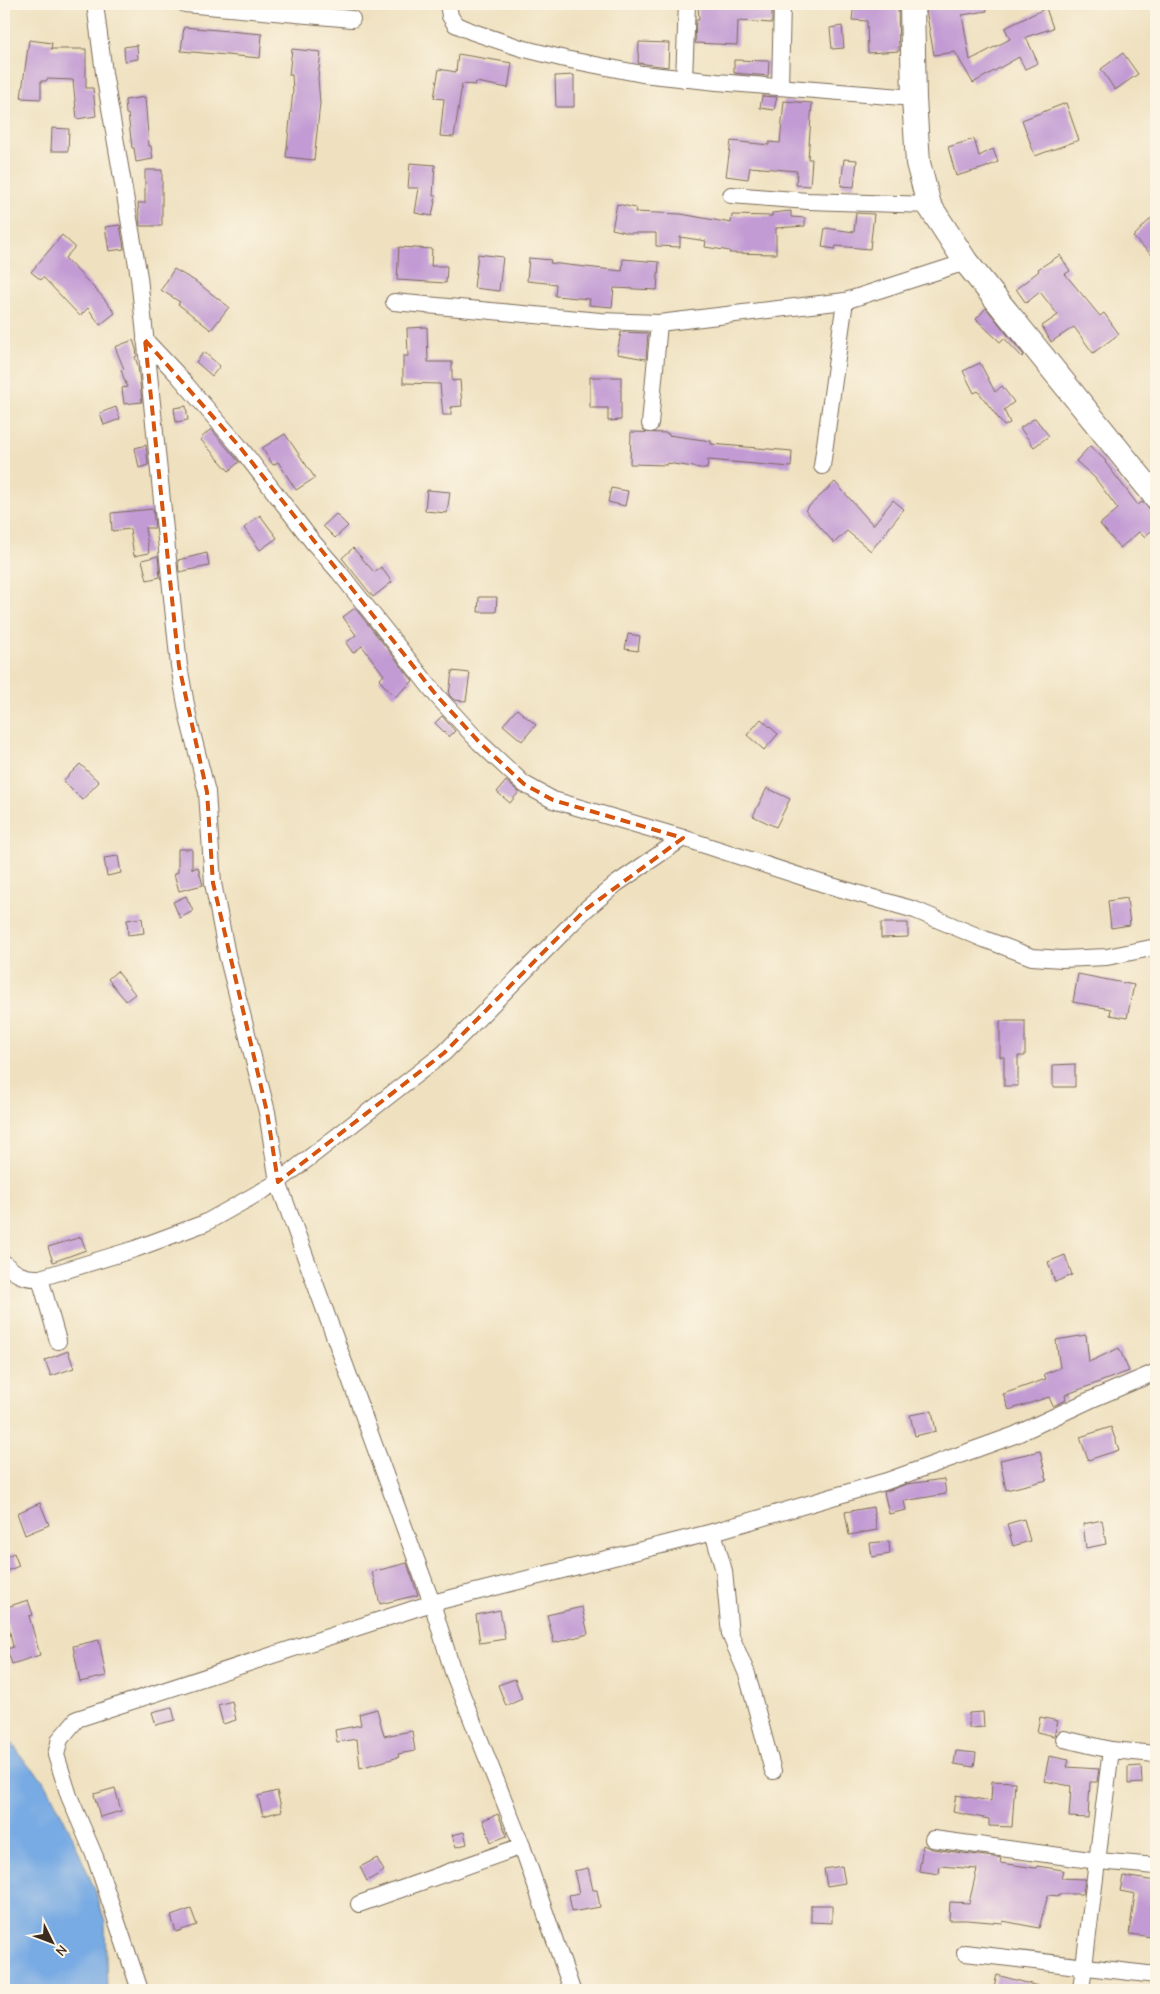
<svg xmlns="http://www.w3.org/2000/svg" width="1160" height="1994" viewBox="0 0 1160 1994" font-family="'Comic Neue',sans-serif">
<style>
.water{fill:#78aae3;stroke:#5a6a80}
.building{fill:#c29bd4}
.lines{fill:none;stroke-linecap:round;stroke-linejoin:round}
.street-casing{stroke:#7a6a57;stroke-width:18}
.secondary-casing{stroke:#7a6a57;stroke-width:26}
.street{stroke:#fff;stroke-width:16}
.secondary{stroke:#fff;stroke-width:24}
.marked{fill:none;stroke:#d7540e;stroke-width:4;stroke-dasharray:10 6;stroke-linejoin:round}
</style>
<rect width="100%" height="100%" fill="#fcf5e5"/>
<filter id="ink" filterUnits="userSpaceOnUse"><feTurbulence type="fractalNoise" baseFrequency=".02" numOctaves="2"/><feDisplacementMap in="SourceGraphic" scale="10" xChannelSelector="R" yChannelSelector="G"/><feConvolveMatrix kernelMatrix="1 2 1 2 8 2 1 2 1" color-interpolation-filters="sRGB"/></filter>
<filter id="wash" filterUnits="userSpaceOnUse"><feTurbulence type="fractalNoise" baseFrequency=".0096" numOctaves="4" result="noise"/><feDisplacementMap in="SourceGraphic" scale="20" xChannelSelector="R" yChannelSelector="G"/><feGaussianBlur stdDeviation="1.12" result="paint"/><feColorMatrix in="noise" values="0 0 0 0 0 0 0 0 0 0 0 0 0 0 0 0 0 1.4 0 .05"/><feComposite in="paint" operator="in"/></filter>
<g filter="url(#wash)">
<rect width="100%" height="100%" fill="#efe1c0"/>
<polygon class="water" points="4,1732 27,1764 44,1780 69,1829 95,1890 105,1922 107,1990 4,1990"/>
<g id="blocks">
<g class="building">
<polygon points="698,4 772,4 772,23 738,21 737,45 695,43 696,20 699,20"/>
<polygon points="854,4 898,6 899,51 868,53 867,21 852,20"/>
<polygon points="951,4 986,4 987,11 962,15 970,60 1010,39 1005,28 1046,8 1053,28 1026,37 1038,63 1025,69 1019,57 973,83 955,52 934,55 926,10"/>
<polygon points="842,26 844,48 832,49 830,28"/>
<polygon points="184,27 262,34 260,58 181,51"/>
<polygon points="29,40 52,43 51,49 86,49 86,88 93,88 96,116 77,119 73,80 47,79 46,81 41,81 41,99 21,98"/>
<polygon points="639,42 669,43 668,67 638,63"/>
<polygon points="137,45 138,59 125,61 124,47"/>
<polygon points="292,49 321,52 318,78 320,103 314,160 286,157 293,91 292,75 289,75"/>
<polygon points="1123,53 1138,74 1115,90 1101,69"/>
<polygon points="458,54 512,63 508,88 476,82 475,85 462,84 454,137 440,136 444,99 434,98 439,69 456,72"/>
<polygon points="734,60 769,61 768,76 734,73"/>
<polygon points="574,75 574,107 556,107 555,76"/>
<polygon points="762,96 777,97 774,110 760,108"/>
<polygon points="145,97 149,146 151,146 153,159 136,162 134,148 132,148 128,114 126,114 125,100"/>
<polygon points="784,101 812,103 808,159 812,159 810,186 796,185 797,171 750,167 748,179 726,176 731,141 769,145 769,142 780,143"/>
<polygon points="1066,103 1079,140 1035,156 1022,120"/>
<polygon points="52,128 69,129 68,151 51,151"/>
<polygon points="974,139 979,156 993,149 998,162 984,168 956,176 948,147"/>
<polygon points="844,159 857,160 854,187 841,186"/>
<polygon points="410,163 435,165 433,196 436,196 432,216 415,213 419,188 408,188"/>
<polygon points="145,170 162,170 162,226 140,226 138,203 145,203"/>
<polygon points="617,204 636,208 635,212 681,214 731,223 732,215 772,216 772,213 791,211 791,217 805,218 805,226 776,228 776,254 729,253 730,251 705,247 706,241 680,237 680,247 656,246 656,233 629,233 612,229"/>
<polygon points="856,213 874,214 870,249 836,246 835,249 822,247 825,228 854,232"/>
<polygon points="1156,213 1156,259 1133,237"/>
<polygon points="120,225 124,249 109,251 105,227"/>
<polygon points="62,235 75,247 65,258 101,295 115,313 100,325 88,308 80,316 43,277 41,280 31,272"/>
<polygon points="399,247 432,249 431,266 447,266 446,283 397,280"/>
<polygon points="478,254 503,257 499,291 474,288"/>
<polygon points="1060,255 1070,271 1065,274 1100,316 1104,313 1119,334 1093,353 1074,327 1051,342 1042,326 1058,315 1040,292 1026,303 1016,289 1039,271 1038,269"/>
<polygon points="529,258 551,260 550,263 622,271 623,259 659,262 657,290 614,288 612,307 589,305 590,299 555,296 556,284 527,281"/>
<polygon points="174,269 195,281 229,307 211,330 178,304 180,302 161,290"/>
<polygon points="986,308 1024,355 1022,357 1004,338 1000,342 976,319"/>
<polygon points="427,327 428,362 452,362 452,381 460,380 462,406 451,407 451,415 443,415 440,384 403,383 403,356 408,356 407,328"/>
<polygon points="621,332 648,333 646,359 617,354"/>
<polygon points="133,340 136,349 137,356 135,357 138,366 142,402 124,404 122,388 127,387 121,370 124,369 115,347"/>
<polygon points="204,352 220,366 212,376 196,362"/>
<polygon points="980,363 995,392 1002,386 1014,402 1004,410 1010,423 1004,426 978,391 974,393 963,371"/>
<polygon points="590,377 621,377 621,420 608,421 608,408 590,408"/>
<polygon points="186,406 188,420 176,422 174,408"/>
<polygon points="116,407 120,419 104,425 100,413"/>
<polygon points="1035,418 1049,436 1034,447 1020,428"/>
<polygon points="211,429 239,462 229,471 200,439"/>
<polygon points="631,432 668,433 668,435 711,441 711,444 792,451 791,467 708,460 707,469 667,463 667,465 630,464"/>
<polygon points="285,434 315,478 296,490 278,462 273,465 262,448"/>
<polygon points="146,445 148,465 139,468 135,448"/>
<polygon points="1090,446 1106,461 1105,462 1138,505 1142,502 1151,510 1156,510 1156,527 1144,537 1139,532 1120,548 1100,524 1118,509 1095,478 1076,461"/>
<polygon points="835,482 873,525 893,500 904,509 871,551 847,531 834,543 805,510"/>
<polygon points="611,488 628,491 625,506 608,502"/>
<polygon points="427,490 450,492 447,513 425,511"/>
<polygon points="153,509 155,528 145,528 149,553 134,556 130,529 112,531 111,513"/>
<polygon points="336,514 348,526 335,538 323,526"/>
<polygon points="260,515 277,538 260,550 244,528"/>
<polygon points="353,548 374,572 381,567 392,582 373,597 342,558"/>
<polygon points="207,553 209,566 179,572 178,560"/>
<polygon points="158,556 160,577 147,580 142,560"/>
<polygon points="479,597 497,597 496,612 478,612"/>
<polygon points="355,608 413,681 395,697 379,680 384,675 362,646 353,653 346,643 356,635 343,617"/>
<polygon points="628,634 640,636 638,651 625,649"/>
<polygon points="452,671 470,673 466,701 454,700 449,695"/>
<polygon points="517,709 536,725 522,741 503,725"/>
<polygon points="442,716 455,731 449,737 435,723"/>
<polygon points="761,719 778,734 764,750 747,735"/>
<polygon points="80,764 99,782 82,800 63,781"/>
<polygon points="506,781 519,792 510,803 497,792"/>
<polygon points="767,788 790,799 776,827 753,816"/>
<polygon points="178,849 192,849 192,869 198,867 203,885 179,891 174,874 178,872"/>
<polygon points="118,856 121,873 107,876 104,858"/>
<polygon points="186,896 193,911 180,918 173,902"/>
<polygon points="1127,898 1130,925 1111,928 1108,901"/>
<polygon points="142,918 144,933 128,935 127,920"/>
<polygon points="881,923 908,923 908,937 881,938"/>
<polygon points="117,971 135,994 126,1001 108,979"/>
<polygon points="1078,974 1134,985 1127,1018 1110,1015 1111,1009 1073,1002"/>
<polygon points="1000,1021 1025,1021 1025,1056 1018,1056 1018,1086 1004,1086 1004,1057 1000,1057"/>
<polygon points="1075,1064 1075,1087 1053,1087 1053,1065"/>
<polygon points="81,1237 86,1250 53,1262 48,1247"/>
<polygon points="1065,1255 1072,1275 1055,1282 1048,1262"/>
<polygon points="1086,1335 1089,1362 1119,1348 1129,1371 1065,1395 1066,1400 1053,1406 1049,1397 1009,1410 1003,1394 1046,1379 1044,1374 1060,1368 1056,1340"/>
<polygon points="68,1351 74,1368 51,1376 45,1360"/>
<polygon points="932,1411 936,1431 915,1436 910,1415"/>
<polygon points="1111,1427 1119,1450 1088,1460 1080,1437"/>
<polygon points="1040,1451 1047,1480 1006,1490 1000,1460"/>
<polygon points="944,1479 946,1494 904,1501 906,1510 889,1514 884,1492 907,1484"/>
<polygon points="40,1503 49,1525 25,1535 17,1513"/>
<polygon points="873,1507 877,1530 849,1535 845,1512"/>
<polygon points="1024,1519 1030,1541 1013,1546 1007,1524"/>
<polygon points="1102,1520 1106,1544 1086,1548 1083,1524"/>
<polygon points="889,1541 890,1554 872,1557 870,1543"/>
<polygon points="14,1553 19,1566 4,1572 4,1557"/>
<polygon points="407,1563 418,1595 380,1604 372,1572"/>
<polygon points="28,1600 33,1615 29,1616 40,1655 12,1664 7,1649 13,1647 8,1623 6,1623 4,1616 4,1608"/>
<polygon points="582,1607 588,1634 554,1643 547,1615"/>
<polygon points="500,1610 505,1639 480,1643 476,1615"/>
<polygon points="99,1640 106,1676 80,1682 73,1646"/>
<polygon points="515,1679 522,1699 506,1706 498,1685"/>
<polygon points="232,1701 236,1720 223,1724 218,1705"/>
<polygon points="172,1707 175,1720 156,1725 152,1712"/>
<polygon points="377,1709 384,1736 412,1731 415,1751 398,1754 399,1757 360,1768 357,1739 337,1742 335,1730 361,1725 359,1714"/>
<polygon points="983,1712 984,1727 969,1728 969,1713"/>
<polygon points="1040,1717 1058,1721 1054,1736 1037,1732"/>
<polygon points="956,1751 976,1753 974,1767 954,1764"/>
<polygon points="1049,1756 1069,1760 1067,1767 1099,1769 1097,1782 1090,1782 1088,1818 1069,1817 1071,1786 1044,1781"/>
<polygon points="1141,1766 1142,1783 1128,1784 1128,1767"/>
<polygon points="992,1781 1015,1782 1012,1827 989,1826 989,1819 953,1812 956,1795 991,1801"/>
<polygon points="115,1788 121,1811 100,1817 94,1794"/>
<polygon points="277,1791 282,1811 263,1816 258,1796"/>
<polygon points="498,1814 507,1836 491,1842 483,1820"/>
<polygon points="464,1832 467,1844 456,1847 452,1835"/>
<polygon points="923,1845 932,1849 1001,1858 1000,1863 1036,1868 1037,1866 1063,1870 1061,1878 1085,1879 1083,1894 1059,1894 1059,1896 1048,1895 1039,1928 1003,1921 1003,1923 967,1920 949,1920 950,1902 969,1903 977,1869 940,1866 939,1874 919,1871"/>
<polygon points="377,1858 384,1871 367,1881 360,1867"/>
<polygon points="842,1866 845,1883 827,1886 824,1869"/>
<polygon points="588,1868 593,1890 597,1890 600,1907 572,1912 569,1895 579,1893 574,1871"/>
<polygon points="1123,1876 1156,1881 1156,1909 1152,1937 1129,1934 1135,1894 1120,1891"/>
<polygon points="811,1905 832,1905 832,1923 811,1922"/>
<polygon points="191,1909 197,1925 176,1932 171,1916"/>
<polygon points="997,1975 1038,1986 1037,1990 993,1990"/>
</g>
</g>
</g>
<g filter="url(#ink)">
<use href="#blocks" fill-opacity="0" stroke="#7a6a57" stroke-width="1"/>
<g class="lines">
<g class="street-casing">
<g id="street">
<polyline points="95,4 104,73 139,277 179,666 189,721 207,792 213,883 227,955 267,1112 278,1182 432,1603 453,1672 522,1846 572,1990"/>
<polyline points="185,4 352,19"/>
<polyline points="448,4 450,16 455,24 473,32 521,48 565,59 642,74 717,82 914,98"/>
<polyline points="684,79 687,4"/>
<polyline points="780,87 782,4"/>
<polyline points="731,195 808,201 929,205"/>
<polyline points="394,302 600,321 659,323 845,301 966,262"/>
<polyline points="145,340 177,374 239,446 312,541 339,572 437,696 480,743 524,784 553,800 683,838 821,883 915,910 984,939 1032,957 1062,959 1107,957 1156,947"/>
<polyline points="650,424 659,323"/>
<polyline points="822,466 845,301"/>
<path d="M 4,1263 C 15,1274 24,1279 40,1278 L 135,1249 L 205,1223 L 278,1182 L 444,1053 L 585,910 L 616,884 L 683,838"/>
<polyline points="40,1278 58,1341"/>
<polyline points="713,1532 724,1571 730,1634 747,1674 773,1771"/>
<polyline points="1064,1739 1111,1750"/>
<polyline points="933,1839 1098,1861 1156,1866"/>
<polyline points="359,1904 522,1846"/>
<polyline points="965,1953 1156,1975"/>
<polyline points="140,1990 95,1857 69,1796 56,1755 60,1739 77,1719 432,1603 713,1532 887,1481 1015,1435 1090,1400 1156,1372"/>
<polyline points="1081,1990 1111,1750 1156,1754"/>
</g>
</g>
<g class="secondary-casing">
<polyline id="secondary" points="912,4 914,98 918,163 929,205 966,262 1156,497"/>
</g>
<use href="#street" class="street"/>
<use href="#secondary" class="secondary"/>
</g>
</g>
<path class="marked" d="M 145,340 L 239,446 L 437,696 L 480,743 L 524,784 L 553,800 L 683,838 L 585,910 L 444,1053 L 278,1182 L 267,1112 L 213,883 L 207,792 L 179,666 Z"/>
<rect width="1160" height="1994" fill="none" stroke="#fcf5e5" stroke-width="20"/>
<g transform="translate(52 1942) rotate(132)" stroke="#fcf5e5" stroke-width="4" paint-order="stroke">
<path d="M0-4L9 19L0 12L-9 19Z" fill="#3b2a1e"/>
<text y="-8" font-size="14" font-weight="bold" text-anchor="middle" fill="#3b2a1e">N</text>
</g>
</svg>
